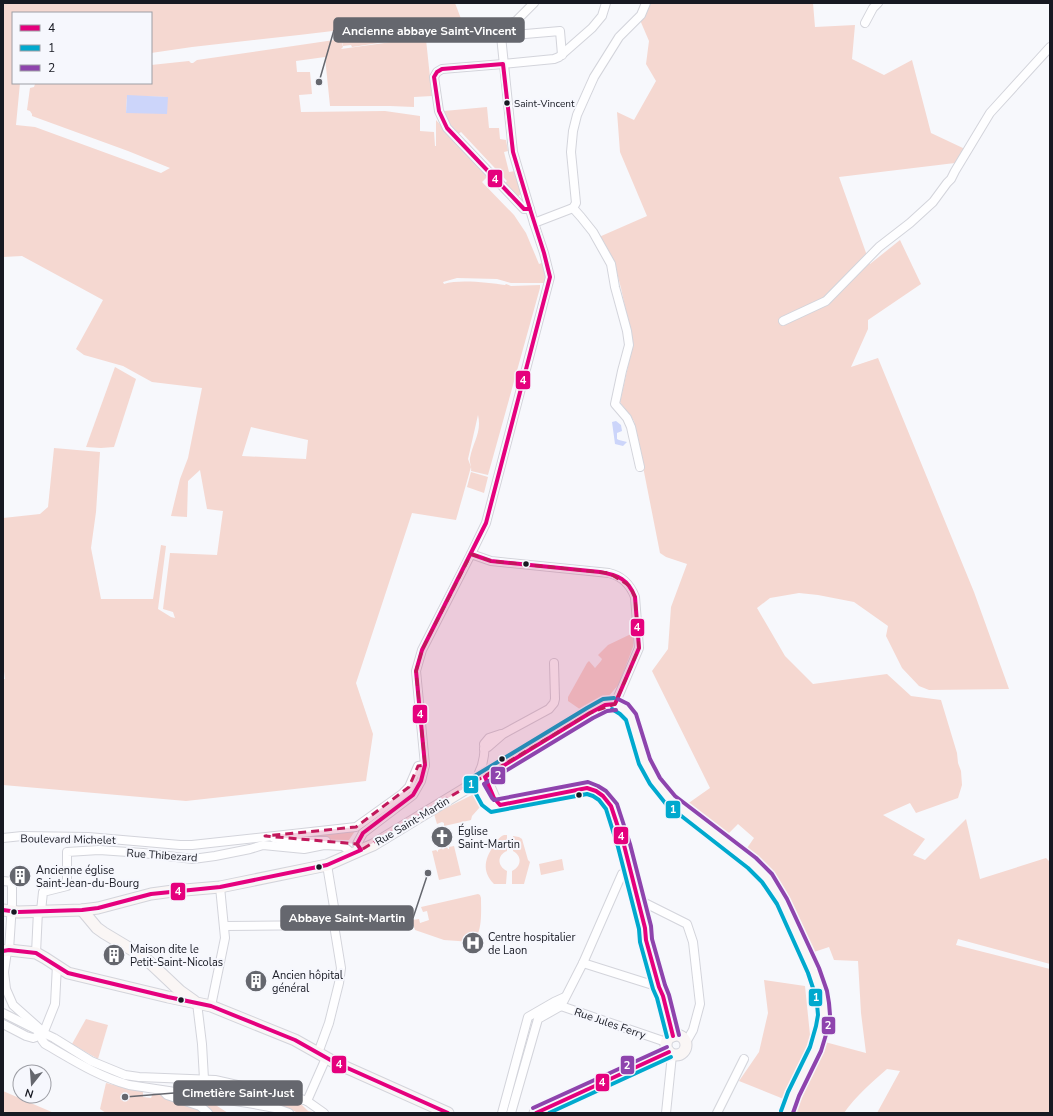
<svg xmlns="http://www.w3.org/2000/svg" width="1053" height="1116" viewBox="0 0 1053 1116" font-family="'Nunito Sans',sans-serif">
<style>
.green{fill:#f5d8d1;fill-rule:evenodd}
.water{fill:#ccd5fa}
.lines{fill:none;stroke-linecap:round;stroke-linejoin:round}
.street-casing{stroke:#d3d4db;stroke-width:10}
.secondary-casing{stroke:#d3d4db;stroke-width:13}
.street{stroke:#fefeff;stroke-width:8}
.secondary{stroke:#faf6f5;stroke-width:11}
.bus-1-casing{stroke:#f6f7fd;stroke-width:7}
.bus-2-casing{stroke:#f6f7fd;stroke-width:7}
.bus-3-casing{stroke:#f6f7fd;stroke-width:7}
.bus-1{stroke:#e5007d;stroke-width:4}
.bus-2{stroke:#00a9ce;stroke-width:4}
.bus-3{stroke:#8e44ad;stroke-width:4}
.marked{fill:#c2185b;fill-opacity:0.2;stroke:#c2185b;stroke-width:3;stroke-dasharray:8 5;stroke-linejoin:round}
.bus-dot{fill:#171922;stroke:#f6f7fd;stroke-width:1.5}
.labels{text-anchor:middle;stroke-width:4;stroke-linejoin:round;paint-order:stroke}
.bus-label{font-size:10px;fill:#171922;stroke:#f6f7fd;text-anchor:start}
.street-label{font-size:11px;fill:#171922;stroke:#f6f7fd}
.poi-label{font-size:11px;fill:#171922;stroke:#f6f7fd;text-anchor:start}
.leader{fill:none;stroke:#65676e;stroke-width:1.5}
.callout-dot{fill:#65676e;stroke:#f6f7fd;stroke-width:1.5}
.callout{fill:#65676e;stroke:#65676e;stroke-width:1.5}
.callout-label{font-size:12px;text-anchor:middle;font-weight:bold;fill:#fff}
.line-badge{stroke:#f6f7fd;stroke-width:1.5}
.badge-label{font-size:11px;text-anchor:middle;font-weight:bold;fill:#fff}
</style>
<rect width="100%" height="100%" fill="#f7f8fc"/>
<g class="green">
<path d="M 3,3 L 455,3 L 463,24 L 409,22 L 299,35 L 192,47 L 151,53 L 151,13 L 13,13 L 13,83 L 20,83 L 16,125 L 35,127 L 161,173 L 170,168 L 128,151 L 32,116 L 32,114 L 30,111 L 27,110 L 30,88 L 34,87 L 35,84 L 39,83 L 151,83 L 151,65 L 189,61 L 191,63 L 193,63 L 197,60 L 341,39 L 343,47 L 341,49 L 413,39 L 412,32 L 425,30 L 432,96 L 414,97 L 414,107 L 390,106 L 330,106 L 325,57 L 296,61 L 297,72 L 310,72 L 312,94 L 299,95 L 301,112 L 385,111 L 420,116 L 420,131 L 434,132 L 435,146 L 436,146 L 436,120 L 488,176 L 482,182 L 514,215 L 526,233 L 539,264 L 544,262 L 547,283 L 511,283 L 497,279 L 457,278 L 443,282 L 444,284 C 460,279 489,283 505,285 L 506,284 L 511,286 L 540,285 L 540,288 L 488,475 L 471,471 C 472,466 469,463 470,458 C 473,442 482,432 478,415 L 468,459 L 471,467 L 456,520 L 412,513 L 356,683 L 373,734 L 366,781 L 186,801 L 3,785 L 3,677 L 3,679 L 5,679 L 3,664 L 3,518 L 40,514 L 48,507 L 54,448 L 100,452 L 96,512 L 91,548 L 101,599 L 153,599 L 161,545 L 166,546 L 158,609 L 171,617 L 175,618 L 173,612 L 163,609 L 170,553 L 217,555 L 223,511 L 207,509 L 200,470 L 188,481 L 187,517 L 171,516 L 180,479 L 188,458 L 202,388 L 152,382 L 123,366 L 84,355 L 76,349 L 103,300 L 22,256 L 3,257 ZM 127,96 L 168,97 L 126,113 ZM 251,427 L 308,440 L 306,459 L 242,456 Z"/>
<path d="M 650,3 L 813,3 L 815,27 L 855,25 L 852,59 L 884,75 L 912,60 L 931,133 L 965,149 L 955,163 L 839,177 L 870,264 L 900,240 L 921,284 L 868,320 L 868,329 L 851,367 L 878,358 L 974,592 L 1009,689 L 929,690 L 919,686 L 902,668 L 886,636 L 888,626 L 854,602 L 818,595 L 799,593 L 770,598 L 757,608 L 785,656 L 813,684 L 887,674 L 911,696 L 941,700 L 957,753 L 958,763 L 961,771 L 962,785 L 958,798 L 916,813 L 910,803 L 883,815 L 925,839 L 913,855 L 925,860 L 966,819 L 980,879 L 1046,858 L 1050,862 L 1050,964 L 958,939 L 956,945 L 1050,969 L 1050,1113 L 877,1113 L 900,1071 L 887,1069 C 873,1081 855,1097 844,1113 L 794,1113 L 796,1104 L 739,1081 L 759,1052 L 768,1013 L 764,980 L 805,986 L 810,1035 L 825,1042 L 866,1053 L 861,1013 L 858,961 L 834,960 L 829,947 L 814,952 L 787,896 L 770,873 L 745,851 L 754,838 L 738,824 L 725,837 L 683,807 L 710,788 L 652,671 L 668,649 L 671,607 L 687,564 L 666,557 L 660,553 L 634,421 L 620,402 L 633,344 L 621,288 L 614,262 L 599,237 L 647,216 L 620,152 L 617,112 L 634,120 L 656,81 L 646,64 L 649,41 L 640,20 Z"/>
<polygon points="411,31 412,38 352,47 351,45 343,46 341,38 379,33"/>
<polygon points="487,107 489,128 499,128 500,139 506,140 508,151 504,152 509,172 515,171 521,193 519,196 517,196 504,184 507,181 461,132 457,135 447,119 444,111"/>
<polygon points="115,367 136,379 114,447 101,448 86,447"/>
<polygon points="471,472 488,477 484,493 467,487"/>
<polygon points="631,634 634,639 633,647 619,684 608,697 584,712 568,701 568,697 587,663 589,661 595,668 601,661 602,659 598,655 608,645"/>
<polygon points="474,794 480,807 472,816 471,820 444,826 444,823 442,822 437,824 434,814"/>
<polygon points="355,831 349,840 284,839"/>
<path d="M 504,835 L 507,835 L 507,851 C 497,855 497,866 507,871 L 506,884 L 494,884 C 481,871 485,857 495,844 C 498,840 499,837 504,835 Z"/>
<path d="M 513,836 L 519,837 L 522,839 L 528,860 L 530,862 L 524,884 L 512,884 L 512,871 C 522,866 522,856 513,851 Z"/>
<polygon points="454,846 461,875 439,880 432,851 436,850 438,852 438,850 442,848 443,850 444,848 447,847 448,849 449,849 449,847"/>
<polygon points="562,859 564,870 541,875 539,864"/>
<path d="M 478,894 L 480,895 L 481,898 C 481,911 483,934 472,942 L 444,940 L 415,930 L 412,920 L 419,919 L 420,923 L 429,920 L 427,911 L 423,912 L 421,907 Z"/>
<polygon points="86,1019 108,1025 98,1059 72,1044"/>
<polygon points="106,1083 130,1089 143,1091 143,1097 151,1098 153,1093 155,1093 201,1109 206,1113 106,1113 100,1109"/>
<polygon points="225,1085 244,1091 243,1094 247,1095 248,1093 251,1094 251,1096 252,1096 252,1094 255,1095 255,1096 256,1096 256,1095 259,1095 259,1097 261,1097 261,1096 277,1100 288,1100 300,1103 308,1111 317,1113 298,1113 292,1110 277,1106 242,1099 241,1094 225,1088"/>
<polygon points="3,1091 54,1113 3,1113"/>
<polygon points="211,1102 228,1113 213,1113 206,1108"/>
</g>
<g class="water">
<polygon points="127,95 168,97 167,114 126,113"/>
<polygon points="616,421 621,425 622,431 617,433 617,439 619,440 627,442 623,446 615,444 612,422"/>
</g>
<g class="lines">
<g class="street-casing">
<g id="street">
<polyline points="534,3 516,21 500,28 501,36 560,31 562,55"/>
<polyline points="865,23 873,8 878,3"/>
<polyline points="573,208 581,217 593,232 611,264 615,287 627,331 629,345 622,371 615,404 627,418 631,427 640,467"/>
<polyline points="530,209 524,209 447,128 439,111 434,77 437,72 442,69 503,64 554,59 559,57 592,28 602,16 606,3"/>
<polyline points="534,223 573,208 576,203 571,152 573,131 577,115 594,77 619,37 641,15 646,3"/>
<polyline points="783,321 826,301 879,247 910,223 933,202 947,183 951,179 955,171 990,113 1050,47"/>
<path d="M 471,554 L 491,561 L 609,573 C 622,576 630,584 635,597 L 639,648 L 615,704"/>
<polyline points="484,749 488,747 503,734 549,709 554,703 555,699 554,663"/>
<path d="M 478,781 C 477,773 480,772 482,765 C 484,758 485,750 484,744 L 489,738 L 501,734"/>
<polyline points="3,838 22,836 88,837 180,845 192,845 356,827 402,794 409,787 418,766 425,765"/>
<polyline points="274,838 286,841 326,841"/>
<polyline points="361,850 357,844 363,833 413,795 421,781 425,765 416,671 422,650 471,554 486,523 550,277 544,253 534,223 513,152 501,36"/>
<polyline points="3,881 12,882 12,904 9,950"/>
<polyline points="637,899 687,924 693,942 700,1004 693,1030 685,1044"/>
<polyline points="41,911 43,892 67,886 67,852 99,850 143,853 193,859 215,856 250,849 263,845 304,849 324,845 343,846 353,854"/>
<polyline points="224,926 334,925"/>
<path d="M 7,951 L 4,972 L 6,989 L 13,1005 L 40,1029 L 42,1040 L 45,1044 C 73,1060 97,1076 129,1085 L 248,1103 L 275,1108 L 289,1113"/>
<polyline points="36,953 38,911"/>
<polyline points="583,963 659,987"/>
<polyline points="197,1003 202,1044 204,1079"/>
<polyline points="556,1003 561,1006 666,1042"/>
<polyline points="211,1006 225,938 220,887"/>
<polyline points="3,1013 35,1029 54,1038 91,1061 125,1075 139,1077 215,1080 301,1099 307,1101 324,1113"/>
<polyline points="3,1024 26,1036 33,1038 36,1037 45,1029 55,1004 57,965"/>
<polyline points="318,1053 329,1023 339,983 341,968 334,925 334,907 327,865"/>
<polyline points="164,1092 167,1095 200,1106 208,1113"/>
<polyline points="307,1101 326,1058"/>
<polyline points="502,1113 528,1017 554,1002 565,997"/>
<polyline points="511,1113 538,1019 561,1006 583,963 622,874 630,871"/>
<polyline points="666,1113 672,1055"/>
<polyline points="717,1113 744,1059"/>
</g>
</g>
<g class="secondary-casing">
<g id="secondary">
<polyline points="485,777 494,798 500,805"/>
<polyline points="476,782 487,802 492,806 587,788 596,791 603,796 611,806 624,845 637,899 639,905 645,928 646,940 659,987 663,996 673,1036"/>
<path d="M 3,910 L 18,912 L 82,910 L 98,908 L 151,894 L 173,891 L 220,887 L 327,865 L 361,850 L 373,845 L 590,713 L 605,705 L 613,704 L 615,704 L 624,709 L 631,717 L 644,761 L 655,781 L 671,800 L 702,825 L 752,863 L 767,878 L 775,889 L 782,901 C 789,917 797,933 804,948 C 818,979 831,1005 819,1040 C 810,1065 794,1087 787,1113"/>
<polyline points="82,910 97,928 104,933 144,957 180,991 194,1001"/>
<polyline points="3,951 9,950 36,953 45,958 68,973 168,997 211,1006 295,1040 334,1062 448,1113"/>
<circle cx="676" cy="1045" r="10"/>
<polyline points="535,1113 669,1052"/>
</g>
</g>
<use href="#street" class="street"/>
<use href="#secondary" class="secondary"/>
<g class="bus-1-casing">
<g id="bus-1">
<polygon points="503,64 513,152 530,209 524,209 447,128 439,111 434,77 437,72 442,69"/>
<path d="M 471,554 L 491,561 L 600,572 C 618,575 628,579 635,597 L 639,648 L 615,704 L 605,705 L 590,713 L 485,777 L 494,798 L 500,805 L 587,788 L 596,791 L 603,796 L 611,806 L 624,845 L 645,928 L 646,940 L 659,987 L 663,996 L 673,1036"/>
<polyline points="3,910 18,912 82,910 98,908 151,894 220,887 327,865 361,850 357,844 363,833 413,795 421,781 425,765 416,671 422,650 486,523 550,277 544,253 530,209"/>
<polyline points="3,951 9,950 36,953 68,973 168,997 211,1006 295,1040 334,1062 448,1113"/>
<polyline points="536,1113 669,1052"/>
</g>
</g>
<g class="bus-2-casing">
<g id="bus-2">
<polyline points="614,698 603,699 587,708 473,777 471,779 470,783 482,805 491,812 587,794 593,796 599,800 606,809 618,847 639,929 640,942 653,989 657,998 667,1037"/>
<polyline points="612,709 620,714 626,720 639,764 650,784 666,804 748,868 762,882 777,904 808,973 815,994 817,1004 818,1015 816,1026 810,1047 788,1092 781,1111"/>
<polyline points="549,1113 671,1057"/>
</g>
</g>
<g class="bus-3-casing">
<g id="bus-3">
<polyline points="618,699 628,704 636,714 650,759 660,778 675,796 756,858 772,874 787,899 819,968 827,991 829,1003 830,1015 828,1028 821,1051 799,1096 793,1113"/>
<polyline points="616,710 607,711 593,718 484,784 492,798 494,800 588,782 598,786 606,791 617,804 630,844 651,926 652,939 665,985 669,995 679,1035"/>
<polyline points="533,1108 667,1047"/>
</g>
</g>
<use href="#bus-1" class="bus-1"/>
<use href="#bus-2" class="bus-2"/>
<use href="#bus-3" class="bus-3"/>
</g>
<path class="marked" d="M 471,554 L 491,561 L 609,573 L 630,586 L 635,597 L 639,648 L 615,704 L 590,713 L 361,850 L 357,844 L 265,836 L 356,827 L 409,787 L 418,766 L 425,765 L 416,671 L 422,650 Z"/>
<defs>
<g id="church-disc" transform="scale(1.15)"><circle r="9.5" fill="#65676e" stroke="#f6f7fd"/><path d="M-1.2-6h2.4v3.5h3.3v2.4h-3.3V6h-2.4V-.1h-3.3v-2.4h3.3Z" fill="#fff"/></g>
<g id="building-disc" transform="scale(1.15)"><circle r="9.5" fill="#65676e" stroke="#f6f7fd"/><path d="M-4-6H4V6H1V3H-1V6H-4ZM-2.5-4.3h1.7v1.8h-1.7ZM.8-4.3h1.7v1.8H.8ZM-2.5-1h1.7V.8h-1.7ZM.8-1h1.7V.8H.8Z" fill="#fff"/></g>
<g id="hospital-disc" transform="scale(1.15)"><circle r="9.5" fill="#65676e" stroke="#f6f7fd"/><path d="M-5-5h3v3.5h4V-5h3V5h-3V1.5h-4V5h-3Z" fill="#fff"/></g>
</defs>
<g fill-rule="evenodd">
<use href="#church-disc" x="442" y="837"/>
<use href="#building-disc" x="20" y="876"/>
<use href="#hospital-disc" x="473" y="943"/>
<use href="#building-disc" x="114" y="955"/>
<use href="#building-disc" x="256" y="981"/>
</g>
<g class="bus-dot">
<circle cx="507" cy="103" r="3.5"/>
<circle cx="526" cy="564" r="3.5"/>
<circle cx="502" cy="759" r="3.5"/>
<circle cx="579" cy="795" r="3.5"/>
<circle cx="319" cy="867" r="3.5"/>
<circle cx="14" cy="912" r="3.5"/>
<circle cx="181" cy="1000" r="3.5"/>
</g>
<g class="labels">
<g class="bus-label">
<text x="514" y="107">Saint-Vincent</text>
</g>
<g class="street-label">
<text transform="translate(412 821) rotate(-31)" y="4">Rue Saint-Martin</text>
<text transform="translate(68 839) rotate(1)" y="4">Boulevard Michelet</text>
<text transform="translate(162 855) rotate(4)" y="4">Rue Thibezard</text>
<text transform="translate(610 1023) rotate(19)" y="4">Rue Jules Ferry</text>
</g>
<g class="poi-label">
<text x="458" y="835">Église<tspan x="458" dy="13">Saint-Martin</tspan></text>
<text x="36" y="874">Ancienne église<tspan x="36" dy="13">Saint-Jean-du-Bourg</tspan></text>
<text x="488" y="941">Centre hospitalier<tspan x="488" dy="13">de Laon</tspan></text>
<text x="130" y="953">Maison dite le<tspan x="130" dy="13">Petit-Saint-Nicolas</tspan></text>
<text x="272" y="979">Ancien hôpital<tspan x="272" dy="13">général</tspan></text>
</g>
</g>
<path class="leader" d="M319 82L334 30M428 873L413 918M125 1097L174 1093"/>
<g class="callout-dot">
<circle cx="319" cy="82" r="4"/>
<circle cx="428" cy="873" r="4"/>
<circle cx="125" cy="1097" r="4"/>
</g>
<g class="callout">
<rect x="334" y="18" width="190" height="24" rx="4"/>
<rect x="281" y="906" width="132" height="24" rx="4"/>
<rect x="174" y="1081" width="128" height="24" rx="4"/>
</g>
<g class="callout-label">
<text x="429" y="35">Ancienne abbaye Saint-Vincent</text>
<text x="347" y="922">Abbaye Saint-Martin</text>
<text x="238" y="1097">Cimetière Saint-Just</text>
</g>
<g class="line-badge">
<rect x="487" y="169" width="16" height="19" rx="4" fill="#e5007d"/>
<rect x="515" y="370" width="16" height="20" rx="4" fill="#e5007d"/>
<rect x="630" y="618" width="15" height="19" rx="4" fill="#e5007d"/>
<rect x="412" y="704" width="16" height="20" rx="4" fill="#e5007d"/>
<rect x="490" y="766" width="16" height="19" rx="4" fill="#8e44ad"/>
<rect x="463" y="775" width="16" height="19" rx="4" fill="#00a9ce"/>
<rect x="665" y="800" width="16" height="19" rx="4" fill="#00a9ce"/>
<rect x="613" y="826" width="16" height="19" rx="4" fill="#e5007d"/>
<rect x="170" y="882" width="16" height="19" rx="4" fill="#e5007d"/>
<rect x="808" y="988" width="15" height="19" rx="4" fill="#00a9ce"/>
<rect x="821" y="1016" width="15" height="19" rx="4" fill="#8e44ad"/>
<rect x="331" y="1055" width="16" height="19" rx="4" fill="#e5007d"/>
<rect x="620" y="1055" width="15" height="20" rx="4" fill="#8e44ad"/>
<rect x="595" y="1073" width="15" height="19" rx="4" fill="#e5007d"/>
</g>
<g class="badge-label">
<text x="495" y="183">4</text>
<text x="523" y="384">4</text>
<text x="637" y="631">4</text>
<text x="420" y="718">4</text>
<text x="498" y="779">2</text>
<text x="471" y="788">1</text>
<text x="673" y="813">1</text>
<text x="621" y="840">4</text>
<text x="178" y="895">4</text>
<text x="816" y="1001">1</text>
<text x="828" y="1029">2</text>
<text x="339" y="1068">4</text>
<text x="627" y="1069">2</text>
<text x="602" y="1086">4</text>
</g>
<rect width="1053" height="1116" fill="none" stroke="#171922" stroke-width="8"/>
<rect x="12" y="12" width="140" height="72" fill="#f6f7fd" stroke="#9d9ea5"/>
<rect x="20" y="25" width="20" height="6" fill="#e5007d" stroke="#9d9ea5"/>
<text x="48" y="32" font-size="12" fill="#171922">4</text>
<rect x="20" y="45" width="20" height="6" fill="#00a9ce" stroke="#9d9ea5"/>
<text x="48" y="52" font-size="12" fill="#171922">1</text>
<rect x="20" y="65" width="20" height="6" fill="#8e44ad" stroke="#9d9ea5"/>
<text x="48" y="72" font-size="12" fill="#171922">2</text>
<g transform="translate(32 1084) rotate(197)"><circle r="19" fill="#f6f7fd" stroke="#9d9ea5"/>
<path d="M0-3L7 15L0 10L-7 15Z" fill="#65676e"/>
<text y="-6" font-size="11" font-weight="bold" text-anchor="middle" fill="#171922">N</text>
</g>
</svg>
